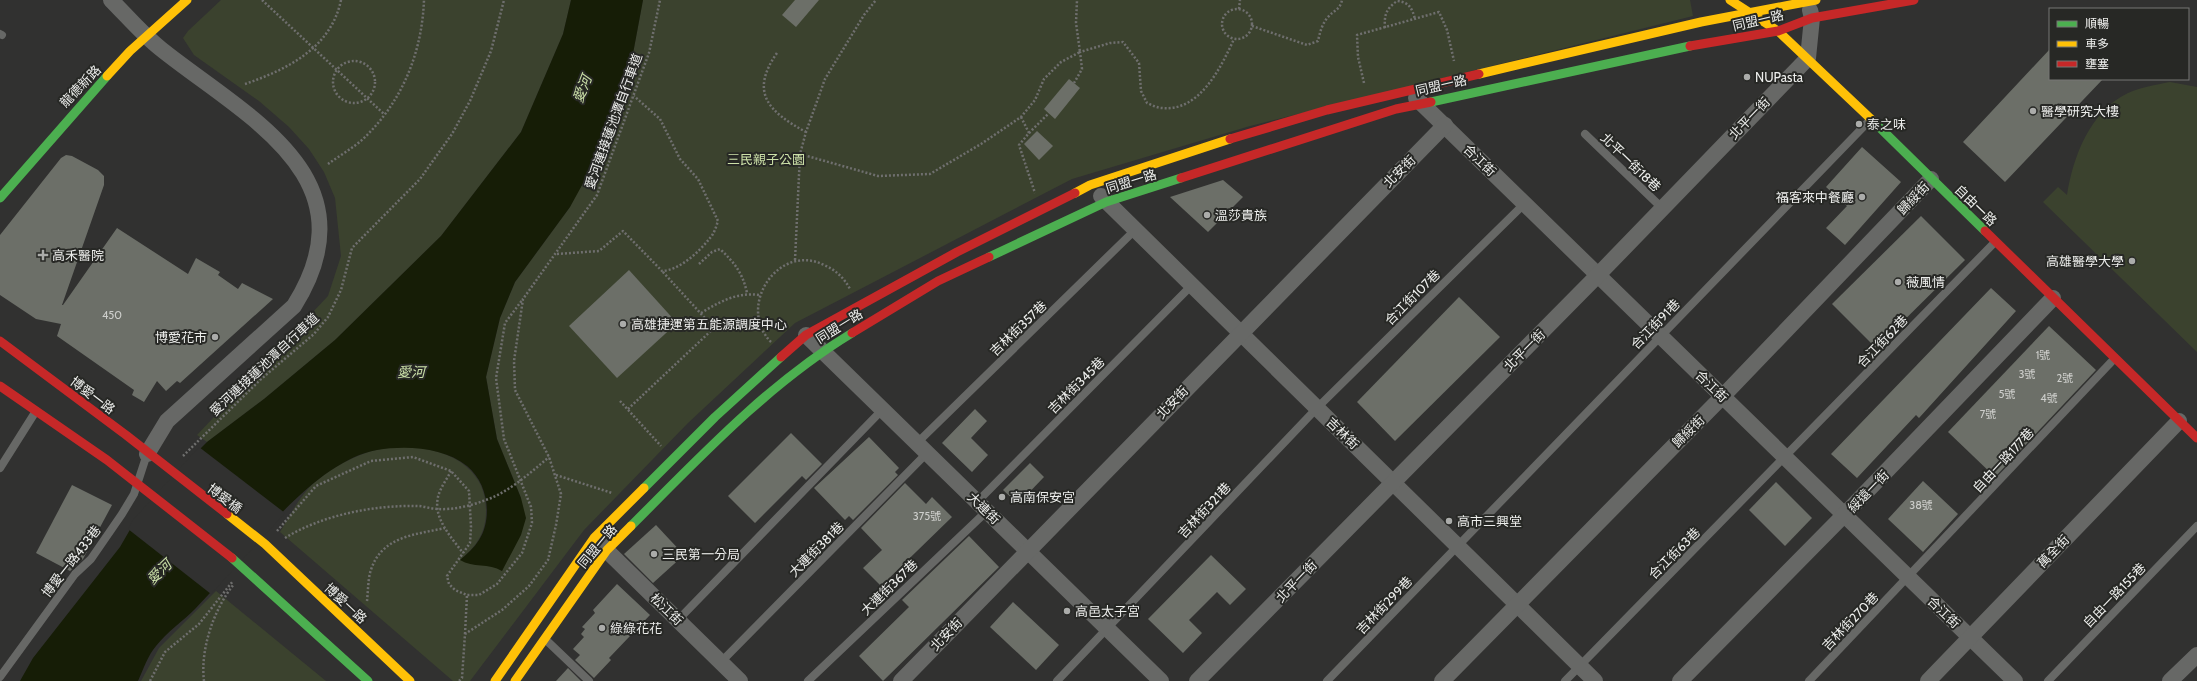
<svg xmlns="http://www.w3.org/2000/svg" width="2197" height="681" viewBox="0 0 2197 681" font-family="Cabin,'Noto Sans TC',sans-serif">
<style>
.green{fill:#3b422e}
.water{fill:#161d06}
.pier{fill:#313130}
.building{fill:#6c6f68}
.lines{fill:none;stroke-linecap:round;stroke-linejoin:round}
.path{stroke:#6f6f6e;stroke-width:2.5;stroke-dasharray:2 2;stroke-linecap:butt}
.lane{stroke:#676866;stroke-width:8}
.street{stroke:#676866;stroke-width:16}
.fast{stroke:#4caf50;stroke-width:9}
.slow{stroke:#ffc107;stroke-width:9}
.jam{stroke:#c62828;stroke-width:9}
.poi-dot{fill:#abacaa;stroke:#272825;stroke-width:1.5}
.labels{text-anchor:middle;stroke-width:4;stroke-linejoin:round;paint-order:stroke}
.number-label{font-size:11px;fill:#cdcecb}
.street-label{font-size:13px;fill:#edeeec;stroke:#272825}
.poi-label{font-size:13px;fill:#edeeec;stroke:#272825;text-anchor:start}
.park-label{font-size:13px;fill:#cce0a8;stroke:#272825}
.water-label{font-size:14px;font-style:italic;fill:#cce1a9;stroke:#272825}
</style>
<rect width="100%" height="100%" fill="#313130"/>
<g class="green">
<polygon points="221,0 571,0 563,34 521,132 441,236 335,340 264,399 207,442 197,435 328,296 341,256 335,198 324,172 309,149 289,127 259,101 194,55 183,38 188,31"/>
<path d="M 643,0 L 1690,0 L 1693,16 L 1250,126 L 1072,179 L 795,323 L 688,423 L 584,530 L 470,681 L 453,681 L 280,532 C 290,516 300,495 315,482 C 332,468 354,455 376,450 C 421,440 487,455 486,511 C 486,532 477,546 461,559 L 476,565 L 492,565 L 502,571 L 521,498 L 497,439 L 486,377 L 500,318 L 515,282 L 570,207 L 629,75 Z"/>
<path d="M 2170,82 L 2197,87 L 2197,352 L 2043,202 L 2058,187 L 2067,195 C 2073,157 2090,111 2128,93 C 2141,87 2155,85 2170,82 Z"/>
<polygon points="216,591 326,681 141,681 159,648"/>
</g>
<path class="water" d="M 571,0 L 643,0 L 629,75 L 597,158 L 570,207 L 515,282 L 500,318 L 486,377 L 497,439 L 521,498 L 526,518 L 521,535 L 502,571 C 489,563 473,568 460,560 C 467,554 474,548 479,540 C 493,518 488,483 467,466 C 444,447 405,445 377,450 C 310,462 242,561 195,609 C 183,621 167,632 156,646 C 148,655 143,670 138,681 L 20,681 L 33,658 L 120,547 L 135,521 L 190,459 L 207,442 L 264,399 L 335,340 L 441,236 L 521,132 L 563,34 Z"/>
<polygon class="pier" points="199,447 285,513 211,594 128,529 133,520"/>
<g class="building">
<polygon points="795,0 819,0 796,27 782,15"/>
<polygon points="2050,49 2050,79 2103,79 2005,182 1963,142"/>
<polygon points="1069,79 1080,88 1055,119 1044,109"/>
<polygon points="1037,131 1053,146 1039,160 1024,144"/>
<polygon points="1862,147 1901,182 1845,245 1826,228 1847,206 1826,187"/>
<polygon points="66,155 72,156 98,170 104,176 104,185 62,305 63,305 117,228 188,274 196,258 220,272 218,275 238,289 242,283 273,299 180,383 177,381 166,391 157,381 144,402 132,395 134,390 57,336 61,324 36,319 0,295 0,235 61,158"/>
<polygon points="1223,180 1243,197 1208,232 1170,197"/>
<polygon points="1921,216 1965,260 1876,348 1832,304"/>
<polygon points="629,270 677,323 617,378 569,326"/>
<polygon points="1991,288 2016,311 1919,418 1916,415 1857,478 1831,454"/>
<polygon points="1459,297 1500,337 1395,441 1357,402"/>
<polygon points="2049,326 2096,370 1995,477 1948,432"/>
<polygon points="975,409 987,421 971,438 988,455 972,472 942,443"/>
<polygon points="791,433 822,464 806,480 802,476 755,523 728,496"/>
<polygon points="869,437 899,468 895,472 898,475 853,520 849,516 845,520 814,488"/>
<polygon points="1030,463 1044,477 1018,504 1003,490"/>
<polygon points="1923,481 1958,514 1923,552 1888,519"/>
<polygon points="1776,482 1812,518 1785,546 1749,510"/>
<polygon points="905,483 926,504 932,497 952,517 881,586 863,568 882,550 861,528"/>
<polygon points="72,485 112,505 83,559 70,571 36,553"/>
<polygon points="656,525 684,555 653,583 624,554"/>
<polygon points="969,536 999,567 883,681 859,656 909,607 902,600"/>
<polygon points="1211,555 1246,589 1230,605 1217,592 1189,620 1202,633 1183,653 1148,619"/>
<polygon points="617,584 650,615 609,658 611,660 594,678 575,660 580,655 573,649 584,637 581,634 585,629 582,627 595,613 593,610"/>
<polygon points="1013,602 1059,645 1036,670 990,627"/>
<polygon points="568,668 581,681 556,681"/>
</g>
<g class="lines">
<g class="path">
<polyline points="262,0 384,114"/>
<polyline points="1239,9 1240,0"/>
<circle cx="1237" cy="24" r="15"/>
<path d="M 1252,26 L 1307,45 L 1318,41 C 1320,32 1322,24 1328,17 C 1334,10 1340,10 1342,0"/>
<path d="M 1385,28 C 1384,15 1386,9 1397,1 C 1409,2 1412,8 1415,19"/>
<path d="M 777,53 C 749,93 769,112 806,132"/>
<circle cx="354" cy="82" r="21"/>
<path d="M 1074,83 L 1082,69 L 1080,52 L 1110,43 L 1123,42 L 1139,63 L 1141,91 L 1147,103 C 1152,105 1157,108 1162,108 C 1200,112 1221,67 1234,39"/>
<polyline points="1364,83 1358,57 1357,35 1439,12 1447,30 1454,61"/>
<path d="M 245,84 C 288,69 331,48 341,0"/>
<polyline points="1021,117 1029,133 1019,145 1035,193"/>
<polyline points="1029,133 1049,113"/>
<polyline points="800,154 878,176 930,174 981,144 1021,117 1035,100 1044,79 1061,62 1080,52 1076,23 1077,0"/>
<path d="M 328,164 C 339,156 353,148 363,139 C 402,102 422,53 424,0"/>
<path d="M 557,254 L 599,251 L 623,231 L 662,271 C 680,270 699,252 710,238 C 714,234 716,227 718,221 L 698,179 L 680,159 L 660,119 L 634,96"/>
<polyline points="795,260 800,154 806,132 825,79 864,15 876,0"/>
<path d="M 699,264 L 712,252 L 720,249 C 735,263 743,274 747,293"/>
<path d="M 701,313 C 719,302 737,292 759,295"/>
<path d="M 771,342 C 736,307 778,242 824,265 C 836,270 844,278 850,289"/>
<polyline points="620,401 661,446"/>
<polyline points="628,409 714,328 662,271"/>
<polyline points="183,456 260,380 314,334 328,317 341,290 352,248 420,179 452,134 470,101 491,51 504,0"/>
<path d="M 451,471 C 447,479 440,488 438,497 C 433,518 451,537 463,553"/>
<polyline points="556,475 612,493"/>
<polyline points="277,531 316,486 371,461 413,457 451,471 469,491 471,527 470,543 447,576 449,584 455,590 467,595 479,595 497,584 522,553 532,523 531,507 504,439 496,378 505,323 523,299"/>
<path d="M 285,538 C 322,515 374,505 417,506 C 424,506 431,509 438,509 C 452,510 470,506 483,501 C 508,493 529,474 549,457"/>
<path d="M 367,601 C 368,592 368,581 370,573 C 380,536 414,535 445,528"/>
<polyline points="465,634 467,595"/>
<polyline points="150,681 165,652 199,624 233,581"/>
<path d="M 204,681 C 200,649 214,609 234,584"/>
<polyline points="459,681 462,678 465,634 502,610 529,586 548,560 556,525 561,494 549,457 515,390 514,361 523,299 597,195 649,53 660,0"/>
</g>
<g class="lane">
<polyline points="0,34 2,35"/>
<polyline points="1585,134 1661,207"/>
<polyline points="917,443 1135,230"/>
<polyline points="0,468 36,411"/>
<polyline points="977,502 1192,285"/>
<polyline points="678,620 883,409"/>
<polyline points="545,639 589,681"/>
<polyline points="721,662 927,453"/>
<polyline points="0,677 75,574 91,559 122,514 134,494 147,454"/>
<polyline points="808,681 987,511"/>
<polyline points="1057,681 1317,408 1525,203"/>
<polyline points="1327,681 1870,120"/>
<polyline points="1565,681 1995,242"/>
<polyline points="1809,681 2115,358"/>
<polyline points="2048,681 2197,526"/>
</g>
<g class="street">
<path d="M 111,0 C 127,16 143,35 161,49 C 246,117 375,177 294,306 L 167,421 L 147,454"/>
<polyline points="1416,98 2015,681"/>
<polyline points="1101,196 1595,681"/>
<polyline points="806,335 1161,681"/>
<polyline points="599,543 740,681"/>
<polyline points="901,681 1445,125"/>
<polyline points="1197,681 1598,275 1808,58 1812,18 1810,10"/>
<polyline points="1442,681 1723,396 1931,179"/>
<polyline points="1680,681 1844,515 2053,298"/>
<polyline points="1928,681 2179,421"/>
<polyline points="2170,681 2197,655"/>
</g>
<g class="fast">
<polyline points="1431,102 1690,46"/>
<polyline points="1873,121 1985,231"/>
<polyline points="0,198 107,76"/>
<polyline points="989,257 1106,202 1181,178"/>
<polyline points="644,488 715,417 781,357"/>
<path d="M 631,526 C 700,457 768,384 852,333"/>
<polyline points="232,558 368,681"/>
</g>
<g class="slow">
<polyline points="1730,0 1778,31 1873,121"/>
<polyline points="1479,74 1701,22 1816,0"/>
<polyline points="107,76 130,51 187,0"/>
<polyline points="1075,193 1090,185 1230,139"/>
<polyline points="227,514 265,544 410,681"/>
<polyline points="495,681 594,538 644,488"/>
<polyline points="515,681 607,550 631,526"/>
</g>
<g class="jam">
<polyline points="1690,46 1778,31 1812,18 1914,0"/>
<polyline points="1230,139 1327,110 1479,74"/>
<polyline points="1181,178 1396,109 1431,102"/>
<polyline points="1985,231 2197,438"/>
<polyline points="852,333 938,281 989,257"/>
<polyline points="0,341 126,435 227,514"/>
<polyline points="781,357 806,335 957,252 1075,193"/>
<polyline points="0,386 107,460 232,558"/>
</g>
</g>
<g class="poi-dot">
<circle cx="1747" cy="77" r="4"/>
<circle cx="2033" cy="111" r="4"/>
<circle cx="1859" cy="124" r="4"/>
<circle cx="1862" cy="197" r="4"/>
<circle cx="1207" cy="215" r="4"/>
<path d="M41 249h4v4h4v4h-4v4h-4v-4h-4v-4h4z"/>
<circle cx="2132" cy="261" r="4"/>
<circle cx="1898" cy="282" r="4"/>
<circle cx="623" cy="324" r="4"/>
<circle cx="215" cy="337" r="4"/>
<circle cx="1002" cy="497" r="4"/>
<circle cx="1449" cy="521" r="4"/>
<circle cx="654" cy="554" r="4"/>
<circle cx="1067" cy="611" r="4"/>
<circle cx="602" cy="628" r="4"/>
</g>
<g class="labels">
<g class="number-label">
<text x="112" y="319">450</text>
<text x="2043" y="359">1號</text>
<text x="2027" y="378">3號</text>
<text x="2065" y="382">2號</text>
<text x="2007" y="398">5號</text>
<text x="2049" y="402">4號</text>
<text x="1988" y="418">7號</text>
<text x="1921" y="509">38號</text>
<text x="927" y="520">375號</text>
</g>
<g class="street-label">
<text transform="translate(1758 20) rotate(-13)" y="5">同盟一路</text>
<text transform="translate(1441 85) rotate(-13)" y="5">同盟一路</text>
<text transform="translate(80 86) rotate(-46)" y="5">龍德新路</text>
<text transform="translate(1749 118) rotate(-46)" y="5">北平一街</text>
<text transform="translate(613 121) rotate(-70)" y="5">愛河連接蓮池潭自行車道</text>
<text transform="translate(1480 160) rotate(44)" y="5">合江街</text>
<text transform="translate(1631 162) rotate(44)" y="5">北平一街18巷</text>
<text transform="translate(1399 171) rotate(-45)" y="5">北安街</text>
<text transform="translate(1131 181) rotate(-17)" y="5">同盟一路</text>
<text transform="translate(1913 198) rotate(-46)" y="5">歸綏街</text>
<text transform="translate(1976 205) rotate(44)" y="5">自由一路</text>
<text transform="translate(1412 297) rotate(-45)" y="5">合江街107巷</text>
<text transform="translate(1655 324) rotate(-46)" y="5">合江街91巷</text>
<text transform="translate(839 326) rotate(-32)" y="5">同盟一路</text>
<text transform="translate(1018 328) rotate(-44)" y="5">吉林街357巷</text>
<text transform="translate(1882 341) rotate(-46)" y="5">合江街62巷</text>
<text transform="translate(1524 350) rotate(-45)" y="5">北平一街</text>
<text transform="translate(264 364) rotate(-43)" y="5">愛河連接蓮池潭自行車道</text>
<text transform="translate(1076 385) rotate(-45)" y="5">吉林街345巷</text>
<text transform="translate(1712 386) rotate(44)" y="5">合江街</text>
<text transform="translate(93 395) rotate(37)" y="5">博愛一路</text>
<text transform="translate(1172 402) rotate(-46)" y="5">北安街</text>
<text transform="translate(1688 431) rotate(-45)" y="5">歸綏街</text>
<text transform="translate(1343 433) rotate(44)" y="5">吉林街</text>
<text transform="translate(2003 460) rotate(-47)" y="5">自由一路177巷</text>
<text transform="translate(1868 491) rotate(-46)" y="5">綏遠一街</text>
<text transform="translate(225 498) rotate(37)" y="5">博愛橋</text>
<text transform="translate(984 508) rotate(44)" y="5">大連街</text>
<text transform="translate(1204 510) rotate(-47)" y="5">吉林街321巷</text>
<text transform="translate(597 546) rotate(-50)" y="5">同盟一路</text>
<text transform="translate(816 549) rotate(-45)" y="5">大連街381巷</text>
<text transform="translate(2053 551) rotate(-46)" y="5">萬全街</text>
<text transform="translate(1674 553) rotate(-45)" y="5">合江街63巷</text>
<text transform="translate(71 561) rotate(-52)" y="5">博愛一路433巷</text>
<text transform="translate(1296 581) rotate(-46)" y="5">北平一街</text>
<text transform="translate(889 587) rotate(-44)" y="5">大連街367巷</text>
<text transform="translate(2114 595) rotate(-46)" y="5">自由一路155巷</text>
<text transform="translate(346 603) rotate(43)" y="5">博愛一路</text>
<text transform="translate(1384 605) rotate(-46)" y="5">吉林街299巷</text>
<text transform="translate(667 609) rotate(44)" y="5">松江街</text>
<text transform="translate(1944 612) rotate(44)" y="5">合江街</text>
<text transform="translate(1850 621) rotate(-46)" y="5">吉林街270巷</text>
<text transform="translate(946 634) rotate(-46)" y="5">北安街</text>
</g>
<g class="poi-label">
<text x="1755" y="82">NUPasta</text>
<text x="2041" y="116">醫學研究大樓</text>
<text x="1867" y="129">泰之味</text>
<text x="1854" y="202" text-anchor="end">福客來中餐廳</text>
<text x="1215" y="220">溫莎貴族</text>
<text x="52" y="260">高禾醫院</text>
<text x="2124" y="266" text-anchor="end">高雄醫學大學</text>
<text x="1906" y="287">薇風情</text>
<text x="631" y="329">高雄捷運第五能源調度中心</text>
<text x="207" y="342" text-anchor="end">博愛花市</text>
<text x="1010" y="502">高南保安宮</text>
<text x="1457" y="526">高市三興堂</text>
<text x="662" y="559">三民第一分局</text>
<text x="1075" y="616">高邑太子宮</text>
<text x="610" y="633">綠綠花花</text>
</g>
<g class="park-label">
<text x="766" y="164">三民親子公園</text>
</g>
<g class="water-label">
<text transform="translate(582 89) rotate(-69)" y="5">愛河</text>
<text x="411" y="377">愛河</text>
<text transform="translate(159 572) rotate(-44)" y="5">愛河</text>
</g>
</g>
<rect x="2049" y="8" width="140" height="72" fill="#272825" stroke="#767775"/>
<rect x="2057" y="21" width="20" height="6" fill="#4caf50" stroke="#767775"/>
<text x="2085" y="28" font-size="12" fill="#edeeec">順暢</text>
<rect x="2057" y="41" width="20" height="6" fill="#ffc107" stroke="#767775"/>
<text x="2085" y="48" font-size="12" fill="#edeeec">車多</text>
<rect x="2057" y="61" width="20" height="6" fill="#c62828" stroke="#767775"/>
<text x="2085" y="68" font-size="12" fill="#edeeec">壅塞</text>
</svg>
